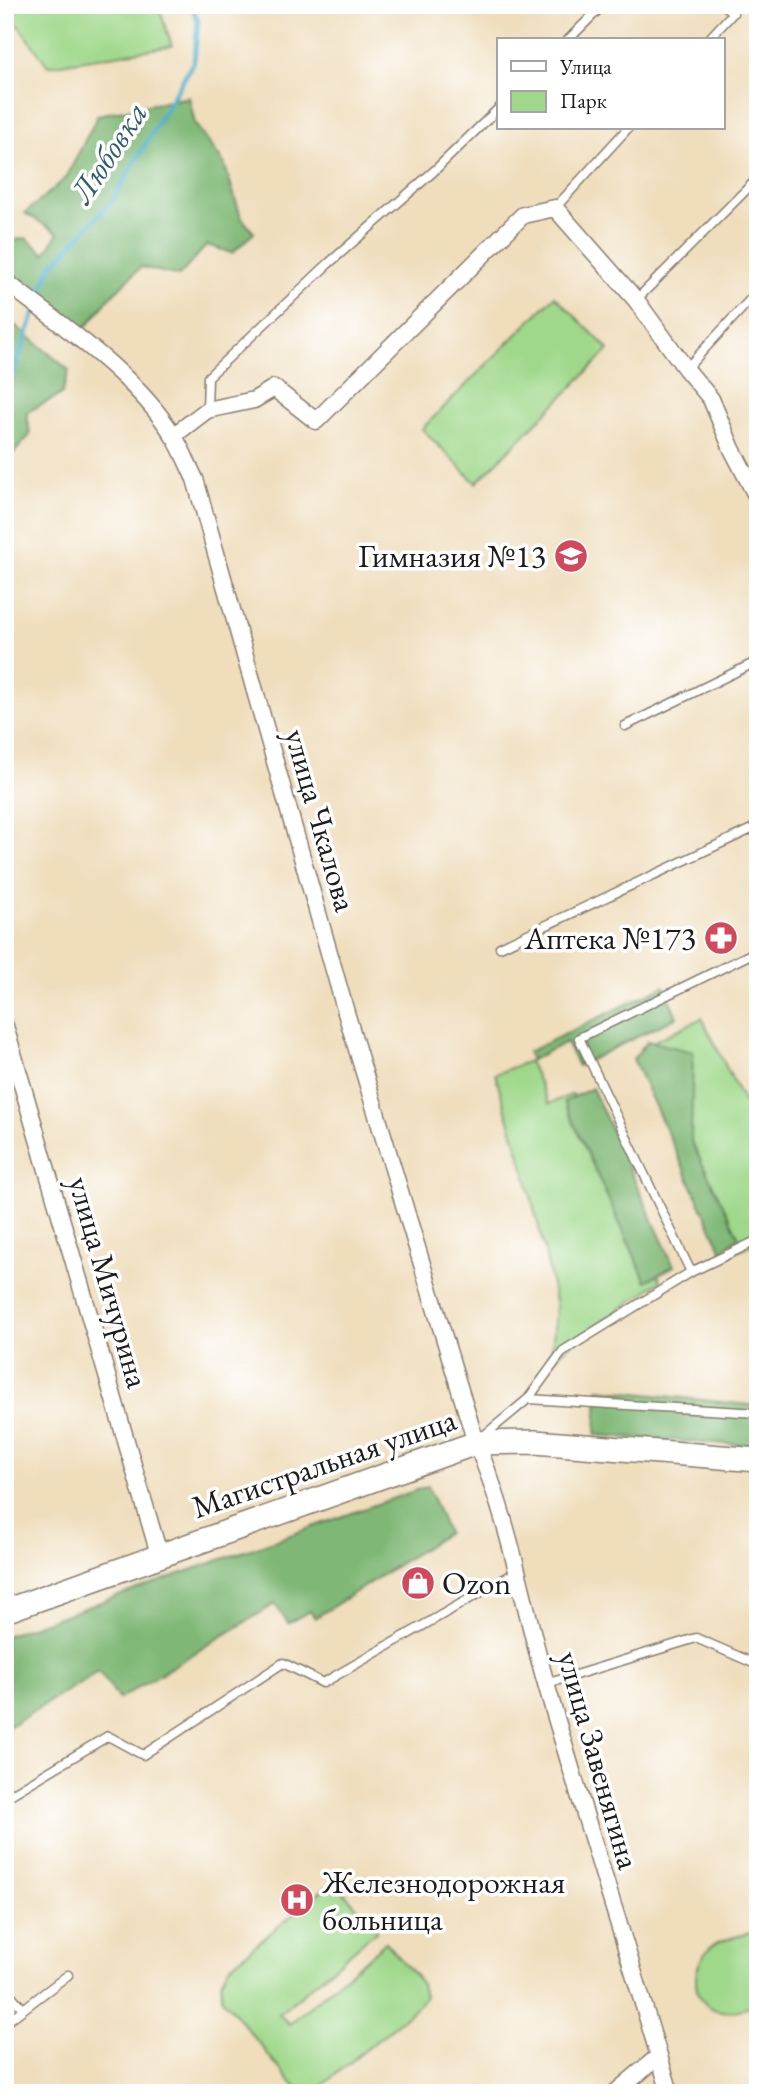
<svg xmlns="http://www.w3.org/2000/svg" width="763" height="2098" viewBox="0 0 763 2098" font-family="'EB Garamond',serif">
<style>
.green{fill:#9fd88a;stroke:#5e7a53;stroke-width:2}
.forest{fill:#7fb876;stroke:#4e6a49;stroke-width:2}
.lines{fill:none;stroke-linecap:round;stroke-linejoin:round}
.stream{stroke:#4caecb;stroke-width:5}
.service-casing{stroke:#867c6c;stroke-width:11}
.minor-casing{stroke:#867c6c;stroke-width:19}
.secondary-casing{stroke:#867c6c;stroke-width:26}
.service{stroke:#fff;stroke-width:8}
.minor{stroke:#fff;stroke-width:16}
.secondary{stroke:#fff;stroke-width:23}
.labels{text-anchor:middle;stroke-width:7;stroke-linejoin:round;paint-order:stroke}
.poi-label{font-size:32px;fill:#1c1c1c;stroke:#fff;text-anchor:end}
.street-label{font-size:32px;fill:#1c1c1c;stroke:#fff}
.water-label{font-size:33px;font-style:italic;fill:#325e6b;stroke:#fff}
</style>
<rect width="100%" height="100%" fill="#fff"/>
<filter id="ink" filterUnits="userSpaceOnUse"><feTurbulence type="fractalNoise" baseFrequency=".0143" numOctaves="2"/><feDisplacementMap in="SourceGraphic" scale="14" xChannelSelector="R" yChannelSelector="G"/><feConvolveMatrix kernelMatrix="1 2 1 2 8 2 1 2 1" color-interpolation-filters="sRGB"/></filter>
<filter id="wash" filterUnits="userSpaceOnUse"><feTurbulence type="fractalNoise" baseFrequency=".00686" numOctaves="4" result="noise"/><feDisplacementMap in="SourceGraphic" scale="28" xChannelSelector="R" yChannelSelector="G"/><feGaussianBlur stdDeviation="1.57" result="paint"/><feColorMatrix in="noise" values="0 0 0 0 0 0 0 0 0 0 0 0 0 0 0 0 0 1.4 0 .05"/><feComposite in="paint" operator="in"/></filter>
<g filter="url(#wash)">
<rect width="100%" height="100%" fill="#efddbb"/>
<g class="green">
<polygon points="18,5 158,5 172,46 48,66 13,18"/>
<polygon points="555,296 609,350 476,483 422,429"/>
<polygon points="702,1018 758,1131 758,1241 739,1250 640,1048"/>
<polygon points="529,1061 549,1104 573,1094 661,1281 578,1338 551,1362 556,1306 546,1256 525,1172 495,1074"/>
<polygon points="337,1885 377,1930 279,2014 289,2024 386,1942 422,1984 425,1996 415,2009 318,2089 304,2091 291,2083 222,1998 221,1981 228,1968 325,1888"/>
<path d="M 758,1931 L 758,2004 C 746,2008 733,2013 721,2011 C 688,2006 689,1960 716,1944 C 728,1937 745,1935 758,1931 Z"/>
</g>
<g class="forest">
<path d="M 189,97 L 195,124 L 224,163 L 241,217 L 254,233 L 232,253 L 207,245 L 179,276 L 141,267 L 112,295 L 83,331 C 52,310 5,284 5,242 L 26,238 L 45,254 L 58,233 L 25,213 L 66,178 L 98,115 Z"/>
<polygon points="5,317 69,370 62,394 27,412 30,435 5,463"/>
<polygon points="664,986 677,1017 578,1066 566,1042 531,1060 528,1052"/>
<polygon points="648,1041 693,1052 691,1141 739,1237 722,1251 633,1059"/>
<polygon points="592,1088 674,1266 646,1281 564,1102"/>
<polygon points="598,1389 758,1406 758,1446 596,1435"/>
<polygon points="428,1486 447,1533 315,1618 310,1611 288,1623 275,1604 119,1699 99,1671 5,1729 5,1636"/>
</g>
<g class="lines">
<polyline class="stream" points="5,396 50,268 112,201 194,61 198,21 191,5"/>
</g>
</g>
<g filter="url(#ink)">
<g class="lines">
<g class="service-casing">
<g id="service">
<polyline points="568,40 603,5"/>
<polyline points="708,40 733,13 724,5"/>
<polyline points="555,208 628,128"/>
<polyline points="636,300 758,178"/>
<polyline points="686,369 758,291"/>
<polyline points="207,410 208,377 328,264 434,171 499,108"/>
<polyline points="625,726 758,661"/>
<polyline points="500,947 758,826"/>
<polyline points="691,1272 579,1038 753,953 758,955"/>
<polyline points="528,1399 758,1413"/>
<polyline points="481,1438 528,1399 563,1351 691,1272 758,1240"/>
<polyline points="546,1684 696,1638 758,1665"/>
<polyline points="5,1798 108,1736 143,1755 283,1663 323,1683 518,1571"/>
<polyline points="5,1988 23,2009"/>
<polyline points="5,2023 68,1975"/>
</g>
</g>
<g class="minor-casing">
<g id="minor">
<path d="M 5,281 C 62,326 134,373 173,435 C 182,449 188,465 195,479 L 347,1016 L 476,1443 C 510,1520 523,1606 547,1687 C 586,1822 630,1957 670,2093"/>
<polyline points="173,436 207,410 254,400 274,388 316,421 523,215 555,208 636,300 686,369 711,399 732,449 758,499"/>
<polyline points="5,1026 159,1554"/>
<polyline points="615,2093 659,2056"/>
</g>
</g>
<g class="secondary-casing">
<polyline id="secondary" points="5,1611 476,1443 535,1442 758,1460"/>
</g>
<use href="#service" class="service"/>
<use href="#minor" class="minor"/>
<use href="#secondary" class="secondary"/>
</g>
</g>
<defs>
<g id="school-disc" transform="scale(1.75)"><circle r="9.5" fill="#d1495b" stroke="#fff"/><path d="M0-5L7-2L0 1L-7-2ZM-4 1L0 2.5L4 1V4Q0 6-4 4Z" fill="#fff"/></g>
<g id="pharmacy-disc" transform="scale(1.75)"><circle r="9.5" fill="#d1495b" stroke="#fff"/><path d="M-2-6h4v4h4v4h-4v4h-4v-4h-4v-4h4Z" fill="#fff"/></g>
<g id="shop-disc" transform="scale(1.75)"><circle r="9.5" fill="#d1495b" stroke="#fff"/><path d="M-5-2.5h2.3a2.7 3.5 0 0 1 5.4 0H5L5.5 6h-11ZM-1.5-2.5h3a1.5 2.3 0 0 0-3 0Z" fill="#fff"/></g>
<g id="hospital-disc" transform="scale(1.75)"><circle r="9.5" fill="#d1495b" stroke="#fff"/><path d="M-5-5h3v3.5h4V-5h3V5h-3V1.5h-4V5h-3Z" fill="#fff"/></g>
</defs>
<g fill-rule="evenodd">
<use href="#school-disc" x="571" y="556"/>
<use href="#pharmacy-disc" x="721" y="938"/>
<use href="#shop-disc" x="418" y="1583"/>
<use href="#hospital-disc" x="297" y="1900"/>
</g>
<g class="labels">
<g class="poi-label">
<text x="546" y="567">Гимназия №13</text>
<text x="696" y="949">Аптека №173</text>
<text x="442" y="1594" text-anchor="start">Ozon</text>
<text x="322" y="1893" text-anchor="start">Железнодорожная<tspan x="322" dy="37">больница</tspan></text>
</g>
<g class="street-label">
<text transform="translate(321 820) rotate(74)" y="11">улица Чкалова</text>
<text transform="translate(109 1282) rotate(74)" y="11">улица Мичурина</text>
<text transform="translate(324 1463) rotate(-19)" y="11">Магистральная улица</text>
<text transform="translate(599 1760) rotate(74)" y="11">улица Завенягина</text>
</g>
<g class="water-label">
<text transform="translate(108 152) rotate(-57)" y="12">Любовка</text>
</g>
</g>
<rect width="763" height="2098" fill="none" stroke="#fff" stroke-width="28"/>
<rect x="497" y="38" width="228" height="91" fill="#ffffff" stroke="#a4a4a4" stroke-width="2"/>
<rect x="511" y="61" width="35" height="10" fill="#ffffff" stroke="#a4a4a4" stroke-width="2"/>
<text x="560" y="74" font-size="21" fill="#1c1c1c">Улица</text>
<rect x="511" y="91" width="35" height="21" fill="#9fd88a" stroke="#a4a4a4" stroke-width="2"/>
<text x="560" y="108" font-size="21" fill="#1c1c1c">Парк</text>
</svg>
